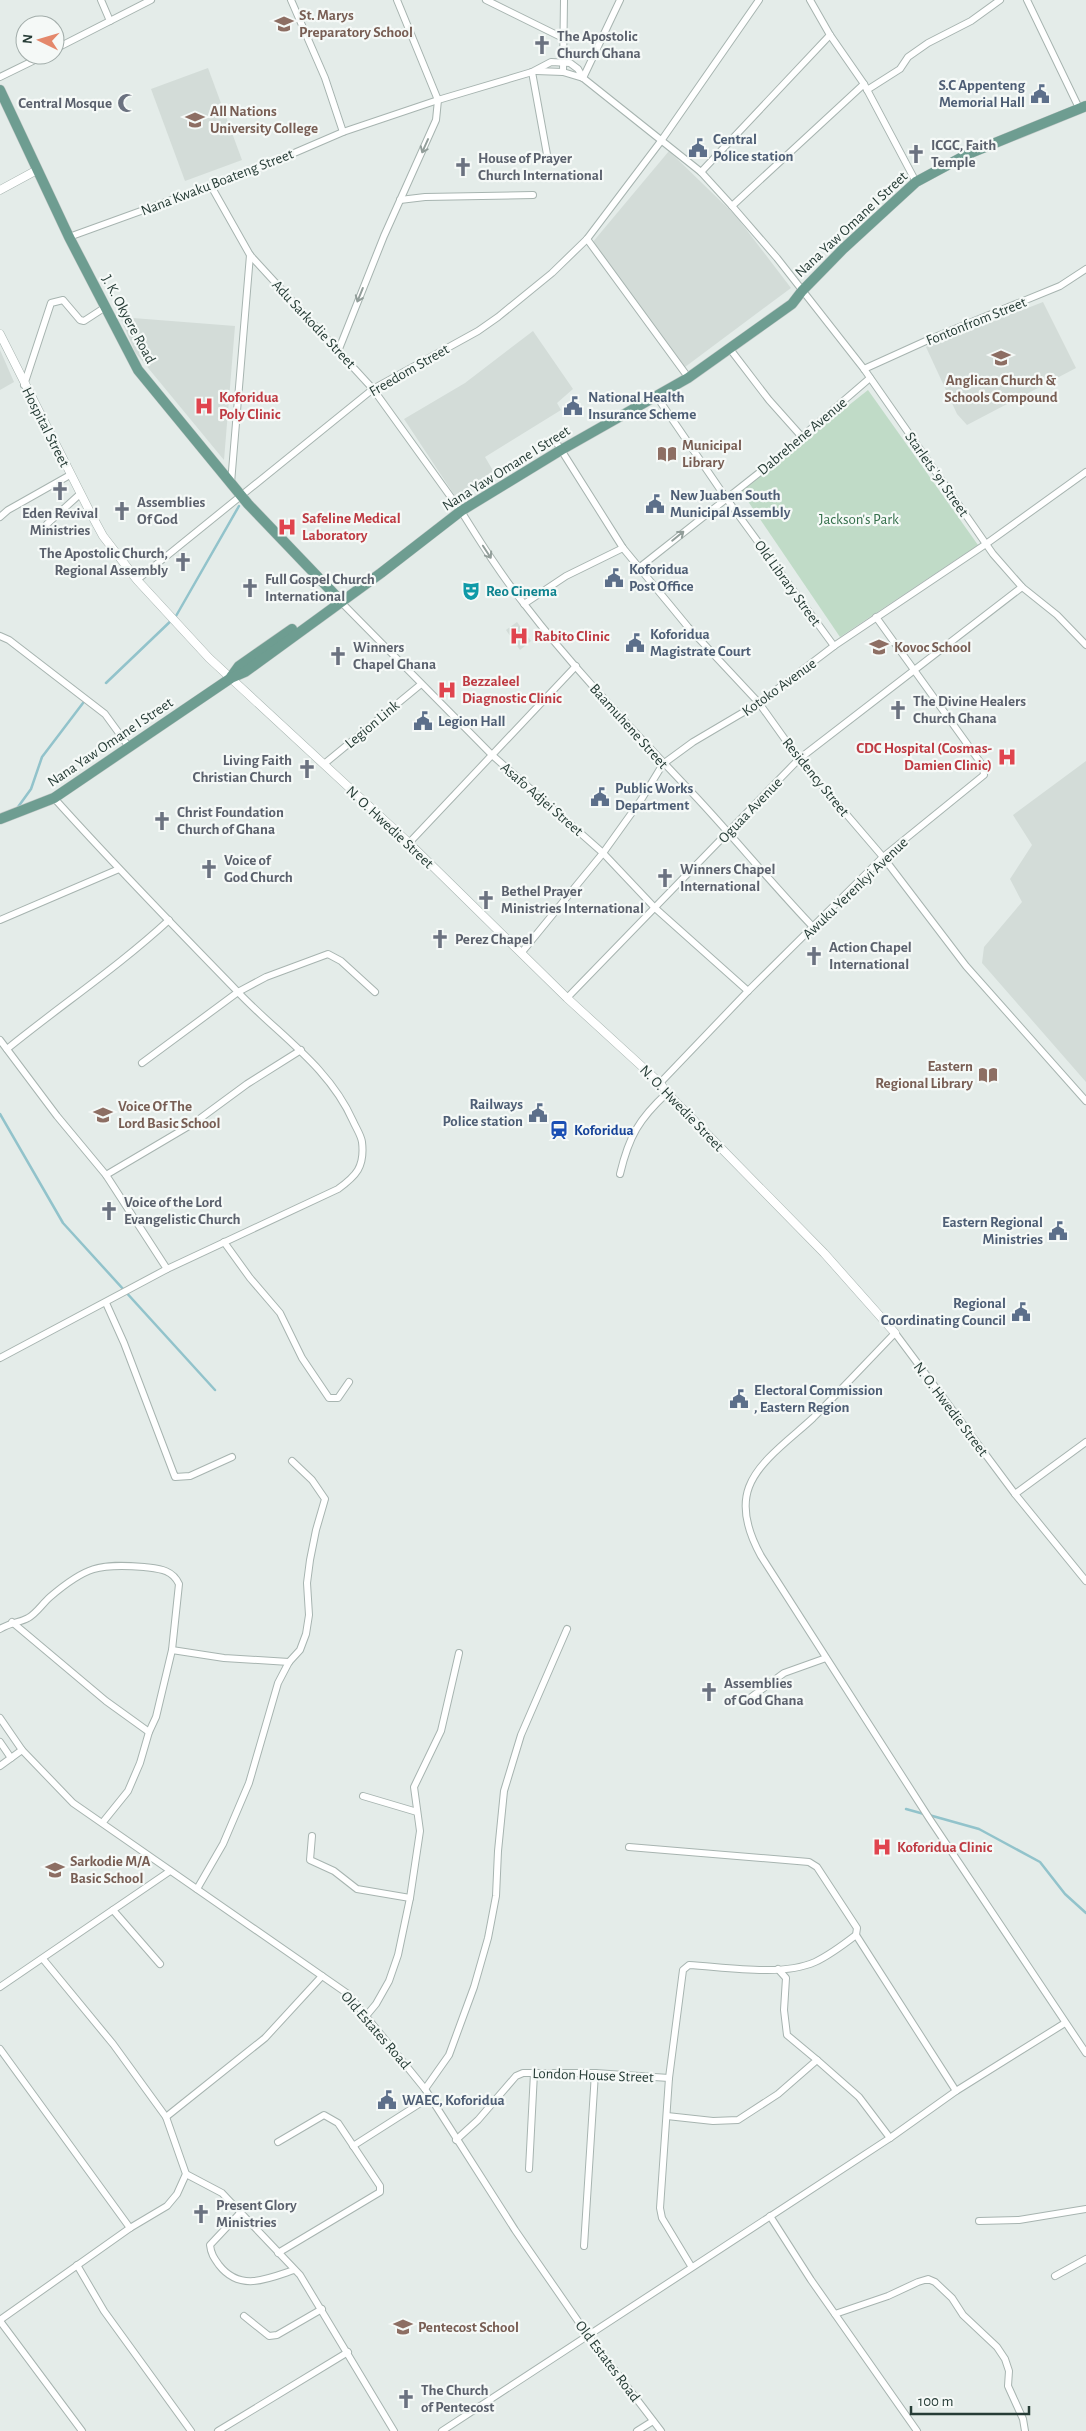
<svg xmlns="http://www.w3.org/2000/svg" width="1086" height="2431" viewBox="0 0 1086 2431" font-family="'Alegreya Sans',sans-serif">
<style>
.built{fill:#d3dcd8}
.green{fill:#c0dbc7}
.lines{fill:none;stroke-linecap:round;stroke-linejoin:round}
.stream{stroke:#92c3cb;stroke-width:2.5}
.minor-casing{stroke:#a7b4b0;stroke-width:8}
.tertiary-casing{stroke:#a7b4b0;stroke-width:9}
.primary-casing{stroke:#c2c8c7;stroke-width:11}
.minor{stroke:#fff;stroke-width:6}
.tertiary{stroke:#fff;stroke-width:8}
.primary{stroke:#6e9d91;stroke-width:10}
.oneway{stroke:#929e9a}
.labels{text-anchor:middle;stroke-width:4.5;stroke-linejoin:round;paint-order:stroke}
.education-label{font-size:15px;font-weight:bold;fill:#785e54;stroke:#f5f9f7;text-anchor:start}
.worship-label{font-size:15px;font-weight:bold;fill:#5b616d;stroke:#f5f9f7;text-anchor:start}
.service-label{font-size:15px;font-weight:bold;fill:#4e5e75;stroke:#f5f9f7;text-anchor:start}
.street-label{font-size:15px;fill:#263c36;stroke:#f5f9f7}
.health-label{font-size:15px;font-weight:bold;fill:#be3a42;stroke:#f5f9f7;text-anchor:start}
.park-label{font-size:15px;fill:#346f4b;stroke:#f5f9f7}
.culture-label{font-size:15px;font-weight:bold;fill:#0d838f;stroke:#f5f9f7;text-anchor:start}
.transit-label{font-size:15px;font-weight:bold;fill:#164399;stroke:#f5f9f7;text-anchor:start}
</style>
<rect width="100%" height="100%" fill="#e4ece9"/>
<g class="built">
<polygon points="208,68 242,160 185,181 151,89"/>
<polygon points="669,151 736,216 791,288 685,367 592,243"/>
<polygon points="1043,302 1076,368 967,425 957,414 926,347"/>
<polygon points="120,317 235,326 224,460 135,352"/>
<polygon points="533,331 573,389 557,403 561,410 485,457 495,474 457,499 404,419 465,383"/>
<polygon points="0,350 14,382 0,390"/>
<polygon points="517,622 531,641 520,650 506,630"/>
<polygon points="1086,761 1086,1082 982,963 984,947 1022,902 1010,879 1032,845 1013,815"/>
</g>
<polygon class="green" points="868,390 978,545 840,637 741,491"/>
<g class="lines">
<g class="stream">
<polyline points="106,683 176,616 239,506"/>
<polyline points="18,807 31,789 42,757 83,703"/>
<polyline points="0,1114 63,1223 215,1390"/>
<polyline points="906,1809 924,1814"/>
<polyline points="929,1815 979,1829 1040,1862 1065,1894 1086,1913"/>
</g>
<g class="minor-casing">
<g id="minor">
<polyline points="101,0 110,21"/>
<polyline points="291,0 325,78 343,132"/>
<polyline points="486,0 563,38"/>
<polyline points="810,0 830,35 864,84 916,182"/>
<polyline points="1027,0 1079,108"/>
<polyline points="55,49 151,0"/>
<polyline points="536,71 563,72 583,78"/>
<polyline points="532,72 548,160"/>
<polyline points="563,72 564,0"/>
<polyline points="0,77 45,55"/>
<polyline points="583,78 620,0"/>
<polyline points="867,90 900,69 908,57 928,43 971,21 1000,0"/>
<polyline points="701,172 830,35"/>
<polyline points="211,186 250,255 373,389 458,507"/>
<polyline points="400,200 425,197 533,195"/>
<polyline points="732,206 864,84"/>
<polyline points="69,237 257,169 343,132 438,100 532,72 551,62 570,63 578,69 583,78 701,172 732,206 777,258 864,369 993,554 1022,587 1057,615 1086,645"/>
<polyline points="587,239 685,373"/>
<polyline points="339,349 384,236 436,120 438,100 397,0"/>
<polyline points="730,349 769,400 802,437"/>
<polyline points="864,369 928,340 1060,286 1086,269"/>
<polyline points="24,385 51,303 63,300 80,320 84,321 104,308"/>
<polyline points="657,397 726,498 834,646"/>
<polyline points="558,445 623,548 688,627 759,703 799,759 883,857 966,966 1086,1101"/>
<polyline points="231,483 250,255"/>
<path d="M 461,511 C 481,543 501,575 525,605 C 577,673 638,735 697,798 C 736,840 773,885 813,927"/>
<polyline points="0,517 8,510 70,475"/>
<polyline points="47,524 80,494"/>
<polyline points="640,567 769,465 870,378"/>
<polyline points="137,580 373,389 478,331 498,317 552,273 587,239 661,141 759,0"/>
<polyline points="341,602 492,755 603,853 655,908 748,991"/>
<polyline points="524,604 566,576 623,548"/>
<polyline points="0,636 9,640 105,714 129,747"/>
<polyline points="324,764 420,685"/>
<polyline points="409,843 576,666"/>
<polyline points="0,920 119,869"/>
<polyline points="522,952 603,853 641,800 663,764 693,742 759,703 834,646 986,544 1086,472"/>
<polyline points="567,998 799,759 1022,587"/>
<polyline points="0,1040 57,1116 106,1175 167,1269"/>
<path d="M 7,1049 C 61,1005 118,967 169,920"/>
<polyline points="142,1063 238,992 266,977 328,954 341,961 375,992"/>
<polyline points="660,1083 748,991 883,857 984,775 983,766 876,617"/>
<path d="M 620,1174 C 629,1136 639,1119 667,1093"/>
<polyline points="106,1175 194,1123 247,1084 301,1050"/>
<polyline points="224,1242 250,1278 280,1313 302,1358 329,1398 338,1398 349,1382"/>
<polyline points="106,1303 124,1343 175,1477 190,1476 232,1457"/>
<path d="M 0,1358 L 167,1269 L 338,1189 C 356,1176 365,1167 362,1142 C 361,1135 356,1128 353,1121 C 328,1065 277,1034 236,990 C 175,927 113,864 54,798"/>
<polyline points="1015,1494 1086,1442"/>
<path d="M 1086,1581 L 1015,1494 L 895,1333 C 868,1361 841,1390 813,1418 C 793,1437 759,1460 749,1487 C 740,1511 750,1536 761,1556 L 929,1818 L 1086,2053"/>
<polyline points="12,1622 106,1701 149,1732"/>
<path d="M 0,1629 C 11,1622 19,1623 28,1618 C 36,1614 43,1603 50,1597 C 85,1567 99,1563 144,1567 C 159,1569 172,1569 179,1584 L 172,1650 L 156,1717 L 149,1732 L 140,1763 L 128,1791 L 103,1822"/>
<polyline points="172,1650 224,1658 289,1662"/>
<polyline points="746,1701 784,1673 826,1658"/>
<polyline points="0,1718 22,1750 73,1803 348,1994 425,2089 515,2230 587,2334 661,2431"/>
<polyline points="0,1742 11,1758"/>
<polyline points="0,1766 22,1750"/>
<polyline points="363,1796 417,1812"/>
<polyline points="312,1836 310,1860 334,1871 357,1889 410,1898"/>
<path d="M 629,1847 L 809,1862 L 817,1867 L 857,1928 L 856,1935 C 843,1945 830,1955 815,1962 C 781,1977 725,1967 689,1965 L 683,1970 L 669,2078 L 660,2208 L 662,2218 L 691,2266"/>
<polyline points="197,1889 223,1844 249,1783 278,1683 289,1662 300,1650 306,1634 309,1615 307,1583 310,1560 316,1530 325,1499 312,1480 292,1461"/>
<polyline points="113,1910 160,1964"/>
<polyline points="856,1935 956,2091"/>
<polyline points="0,1987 170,1871"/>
<polyline points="366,2016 376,2004 389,1981 398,1955 410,1898 420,1831 414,1787 441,1731 459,1653"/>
<polyline points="0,2049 130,2228"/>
<polyline points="817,2060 859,2097 890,2138"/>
<polyline points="425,2089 449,2055 474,1987 488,1938 496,1896 498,1851 504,1791 521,1735 567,1629"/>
<polyline points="667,2116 713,2121 738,2120 778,2094 817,2060 787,2035 784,2010 786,1978 778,1969"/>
<polyline points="166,2117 265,2038 322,1976"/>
<polyline points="456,2140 478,2120 516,2076 523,2073 595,2073 669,2078"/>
<polyline points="353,2146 430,2097"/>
<polyline points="529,2169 534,2073"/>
<polyline points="186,2174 222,2193 300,2275 394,2431"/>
<path d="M 241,2212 L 210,2245 C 211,2254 214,2258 219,2265 C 240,2292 267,2279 294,2270"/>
<polyline points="770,2216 811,2280 917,2431"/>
<polyline points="979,2221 1019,2220 1086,2209"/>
<polyline points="584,2246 595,2073"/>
<polyline points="278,2253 380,2192 380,2186 338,2123 324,2115 278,2142"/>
<polyline points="77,2265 104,2311 191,2431"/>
<polyline points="1055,2276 1086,2259"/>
<polyline points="835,2314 888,2296 918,2282 928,2279 935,2282 952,2298 963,2315 997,2347 1005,2359 1009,2371 1008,2386 1023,2419 1025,2431"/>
<polyline points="244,2316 269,2336 277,2335 322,2309"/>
<polyline points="0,2320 130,2228 167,2206 177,2194 186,2174 166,2117 113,2044 43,1959"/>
<polyline points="0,2321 82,2431"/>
<polyline points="218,2431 348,2352"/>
<polyline points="442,2431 890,2138 956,2091 1065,2023"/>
<polyline points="637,2431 653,2421"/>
</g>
</g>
<g class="tertiary-casing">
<g id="tertiary">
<polyline points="0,190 37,170"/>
<polyline points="0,334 90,512 103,536 137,580 209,658 409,843 567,998 660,1083 667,1093 824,1253 895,1333"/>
</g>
</g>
<g class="primary-casing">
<g id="primary">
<polyline points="0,90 69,237 138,370 248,504 338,598"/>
<polyline points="231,677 239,666 292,629"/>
<polyline points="0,819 54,798 231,678 245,672 381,573 461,511 561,450 688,378 792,304 802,291 843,249 916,182 968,154 1086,106"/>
</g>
</g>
<use href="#minor" class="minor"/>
<use href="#tertiary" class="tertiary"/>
<use href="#primary" class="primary"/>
</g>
<defs><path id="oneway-shaft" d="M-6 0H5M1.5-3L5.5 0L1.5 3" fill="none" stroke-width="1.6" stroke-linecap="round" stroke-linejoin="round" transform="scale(1.25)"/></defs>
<g class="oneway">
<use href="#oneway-shaft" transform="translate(425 146) rotate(114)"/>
<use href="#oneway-shaft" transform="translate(360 295) rotate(112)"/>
<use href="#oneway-shaft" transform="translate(678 536) rotate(-39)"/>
<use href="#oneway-shaft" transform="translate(487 552) rotate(57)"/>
</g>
<defs>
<g id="school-bare" transform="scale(1.5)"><path d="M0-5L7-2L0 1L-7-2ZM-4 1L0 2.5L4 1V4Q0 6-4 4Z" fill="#8d6e63" stroke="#f5f9f7" stroke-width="2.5" paint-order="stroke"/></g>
<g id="church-bare" transform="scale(1.5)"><path d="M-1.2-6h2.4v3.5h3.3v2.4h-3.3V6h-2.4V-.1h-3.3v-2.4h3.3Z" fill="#6b7280" stroke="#f5f9f7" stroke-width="2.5" paint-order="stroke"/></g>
<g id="civic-bare" transform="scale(1.5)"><path d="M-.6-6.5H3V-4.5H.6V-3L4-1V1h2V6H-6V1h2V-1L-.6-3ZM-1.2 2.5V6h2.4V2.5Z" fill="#5c6f8a" stroke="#f5f9f7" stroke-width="2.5" paint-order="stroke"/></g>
<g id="mosque-bare" transform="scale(1.5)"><path d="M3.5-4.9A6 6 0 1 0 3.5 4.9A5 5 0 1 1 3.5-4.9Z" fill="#6b7280" stroke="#f5f9f7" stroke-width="2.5" paint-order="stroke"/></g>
<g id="university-bare" transform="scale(1.5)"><path d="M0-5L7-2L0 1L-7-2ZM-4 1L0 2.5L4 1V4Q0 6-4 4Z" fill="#8d6e63" stroke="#f5f9f7" stroke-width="2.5" paint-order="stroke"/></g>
<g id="hospital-bare" transform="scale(1.5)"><path d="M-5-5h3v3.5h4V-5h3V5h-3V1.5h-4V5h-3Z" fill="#e0444e" stroke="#f5f9f7" stroke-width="2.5" paint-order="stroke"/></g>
<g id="library-bare" transform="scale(1.5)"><path d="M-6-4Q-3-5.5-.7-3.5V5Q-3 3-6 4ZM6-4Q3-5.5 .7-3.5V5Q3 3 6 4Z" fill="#8d6e63" stroke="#f5f9f7" stroke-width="2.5" paint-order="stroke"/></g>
<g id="theatre-bare" transform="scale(1.5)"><path d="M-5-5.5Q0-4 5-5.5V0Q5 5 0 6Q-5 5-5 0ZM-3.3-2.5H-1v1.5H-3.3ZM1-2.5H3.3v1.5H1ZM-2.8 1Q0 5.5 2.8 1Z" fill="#0f9aa8" stroke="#f5f9f7" stroke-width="2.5" paint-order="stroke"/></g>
<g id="station-bare" transform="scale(1.5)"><path d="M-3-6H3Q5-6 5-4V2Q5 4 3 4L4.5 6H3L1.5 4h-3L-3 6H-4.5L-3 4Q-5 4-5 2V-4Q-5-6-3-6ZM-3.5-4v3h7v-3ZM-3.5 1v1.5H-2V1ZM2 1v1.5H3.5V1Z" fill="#1a4fb4" stroke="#f5f9f7" stroke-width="2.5" paint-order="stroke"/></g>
</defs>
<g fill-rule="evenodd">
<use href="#school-bare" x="284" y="24"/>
<use href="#church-bare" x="542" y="45"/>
<use href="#civic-bare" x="1040" y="94"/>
<use href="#mosque-bare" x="127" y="103"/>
<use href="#university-bare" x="195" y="120"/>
<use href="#civic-bare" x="698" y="148"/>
<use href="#church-bare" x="916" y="154"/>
<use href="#church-bare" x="463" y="167"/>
<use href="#school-bare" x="1001" y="358"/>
<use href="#hospital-bare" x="204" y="406"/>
<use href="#civic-bare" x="573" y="406"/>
<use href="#library-bare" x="667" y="454"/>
<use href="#church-bare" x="60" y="491"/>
<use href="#civic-bare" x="655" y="504"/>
<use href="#church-bare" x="122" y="511"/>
<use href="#hospital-bare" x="287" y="527"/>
<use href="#church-bare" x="183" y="562"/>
<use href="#civic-bare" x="614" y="578"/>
<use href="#church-bare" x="250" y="588"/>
<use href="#theatre-bare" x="471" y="591"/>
<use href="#hospital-bare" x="519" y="636"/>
<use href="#civic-bare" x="635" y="643"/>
<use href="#school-bare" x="879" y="647"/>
<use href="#church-bare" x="338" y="656"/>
<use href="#hospital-bare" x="447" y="690"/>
<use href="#church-bare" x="898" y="710"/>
<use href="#civic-bare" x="423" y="721"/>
<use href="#hospital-bare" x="1007" y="757"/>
<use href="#church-bare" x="307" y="769"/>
<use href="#civic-bare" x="600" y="797"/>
<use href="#church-bare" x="162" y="821"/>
<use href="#church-bare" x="209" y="869"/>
<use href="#church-bare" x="665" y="878"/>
<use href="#church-bare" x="486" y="900"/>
<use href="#church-bare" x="440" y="939"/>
<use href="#church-bare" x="814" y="956"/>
<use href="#library-bare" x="988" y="1075"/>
<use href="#civic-bare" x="538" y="1113"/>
<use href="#school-bare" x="103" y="1115"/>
<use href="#station-bare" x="559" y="1130"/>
<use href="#church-bare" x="109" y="1211"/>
<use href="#civic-bare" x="1058" y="1231"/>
<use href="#civic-bare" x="1021" y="1312"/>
<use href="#civic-bare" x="739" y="1399"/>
<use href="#church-bare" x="709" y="1692"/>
<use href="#hospital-bare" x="882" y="1847"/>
<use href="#school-bare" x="55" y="1870"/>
<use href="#civic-bare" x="387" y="2100"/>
<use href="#church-bare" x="201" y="2214"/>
<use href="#school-bare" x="403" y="2327"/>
<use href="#church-bare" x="406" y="2399"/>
</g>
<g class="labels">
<g class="education-label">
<text x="299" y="20">St. Marys<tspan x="299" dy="17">Preparatory School</tspan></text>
<text x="210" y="116">All Nations<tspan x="210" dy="17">University College</tspan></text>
<text x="1001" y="385" text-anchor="middle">Anglican Church &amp;<tspan x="1001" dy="17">Schools Compound</tspan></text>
<text x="682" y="450">Municipal<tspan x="682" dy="17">Library</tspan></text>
<text x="894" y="652">Kovoc School</text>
<text x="973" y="1071" text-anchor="end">Eastern<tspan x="973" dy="17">Regional Library</tspan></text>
<text x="118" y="1111">Voice Of The<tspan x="118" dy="17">Lord Basic School</tspan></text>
<text x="70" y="1866">Sarkodie M/A<tspan x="70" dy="17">Basic School</tspan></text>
<text x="418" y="2332">Pentecost School</text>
</g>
<g class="worship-label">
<text x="557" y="41">The Apostolic<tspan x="557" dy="17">Church Ghana</tspan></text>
<text x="112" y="108" text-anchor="end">Central Mosque</text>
<text x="931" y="150">ICGC, Faith<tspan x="931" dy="17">Temple</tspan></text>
<text x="478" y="163">House of Prayer<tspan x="478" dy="17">Church International</tspan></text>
<text x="137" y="507">Assemblies<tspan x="137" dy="17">Of God</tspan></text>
<text x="60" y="518" text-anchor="middle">Eden Revival<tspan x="60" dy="17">Ministries</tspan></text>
<text x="168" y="558" text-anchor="end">The Apostolic Church,<tspan x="168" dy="17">Regional Assembly</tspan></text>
<text x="265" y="584">Full Gospel Church<tspan x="265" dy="17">International</tspan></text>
<text x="353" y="652">Winners<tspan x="353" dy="17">Chapel Ghana</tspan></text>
<text x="913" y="706">The Divine Healers<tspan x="913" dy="17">Church Ghana</tspan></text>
<text x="292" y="765" text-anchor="end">Living Faith<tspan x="292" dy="17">Christian Church</tspan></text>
<text x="177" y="817">Christ Foundation<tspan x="177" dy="17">Church of Ghana</tspan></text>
<text x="224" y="865">Voice of<tspan x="224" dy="17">God Church</tspan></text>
<text x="680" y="874">Winners Chapel<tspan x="680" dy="17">International</tspan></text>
<text x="501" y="896">Bethel Prayer<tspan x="501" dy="17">Ministries International</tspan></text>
<text x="455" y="944">Perez Chapel</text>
<text x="829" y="952">Action Chapel<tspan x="829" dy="17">International</tspan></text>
<text x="124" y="1207">Voice of the Lord<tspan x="124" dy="17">Evangelistic Church</tspan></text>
<text x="724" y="1688">Assemblies<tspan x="724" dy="17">of God Ghana</tspan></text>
<text x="216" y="2210">Present Glory<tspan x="216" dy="17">Ministries</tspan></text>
<text x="421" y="2395">The Church<tspan x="421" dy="17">of Pentecost</tspan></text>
</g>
<g class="service-label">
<text x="1025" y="90" text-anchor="end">S.C Appenteng<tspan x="1025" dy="17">Memorial Hall</tspan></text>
<text x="713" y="144">Central<tspan x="713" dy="17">Police station</tspan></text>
<text x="588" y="402">National Health<tspan x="588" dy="17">Insurance Scheme</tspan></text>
<text x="670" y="500">New Juaben South<tspan x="670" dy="17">Municipal Assembly</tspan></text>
<text x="629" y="574">Koforidua<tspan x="629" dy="17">Post Office</tspan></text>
<text x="650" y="639">Koforidua<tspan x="650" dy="17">Magistrate Court</tspan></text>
<text x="438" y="726">Legion Hall</text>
<text x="615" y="793">Public Works<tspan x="615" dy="17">Department</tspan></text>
<text x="523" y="1109" text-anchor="end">Railways<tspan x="523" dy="17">Police station</tspan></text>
<text x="1043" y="1227" text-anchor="end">Eastern Regional<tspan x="1043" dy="17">Ministries</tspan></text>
<text x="1006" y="1308" text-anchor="end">Regional<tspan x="1006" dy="17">Coordinating Council</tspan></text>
<text x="754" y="1395">Electoral Commission<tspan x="754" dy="17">, Eastern Region</tspan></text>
<text x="402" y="2105">WAEC, Koforidua</text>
</g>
<g class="street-label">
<text transform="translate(217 182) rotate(-21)" y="5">Nana Kwaku Boateng Street</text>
<text transform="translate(851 224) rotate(-43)" y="5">Nana Yaw Omane I Street</text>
<text transform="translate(129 319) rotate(62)" y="5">J. K. Okyere Road</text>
<text transform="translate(976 321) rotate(-22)" y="5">Fontonfrom Street</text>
<text transform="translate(314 324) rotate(47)" y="5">Adu Sarkodie Street</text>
<text transform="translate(409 370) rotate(-30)" y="5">Freedom Street</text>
<text transform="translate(46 427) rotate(63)" y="5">Hospital Street</text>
<text transform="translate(802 436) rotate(-40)" y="5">Dabrehene Avenue</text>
<text transform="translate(506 468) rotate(-32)" y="5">Nana Yaw Omane I Street</text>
<text transform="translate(937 474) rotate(55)" y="5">Starlets '91 Street</text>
<text transform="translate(788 583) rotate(54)" y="5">Old Library Street</text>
<text transform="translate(779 687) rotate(-36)" y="5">Kotoko Avenue</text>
<text transform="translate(372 724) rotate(-40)" y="5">Legion Link</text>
<text transform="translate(629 726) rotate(48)" y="5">Baamuhene Street</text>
<text transform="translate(110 742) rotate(-34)" y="5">Nana Yaw Omane I Street</text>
<text transform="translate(816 777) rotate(51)" y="5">Residency Street</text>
<text transform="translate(542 799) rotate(41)" y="5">Asafo Adjei Street</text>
<text transform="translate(750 810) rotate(-46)" y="5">Oguaa Avenue</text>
<text transform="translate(390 827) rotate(43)" y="5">N. O. Hwedie Street</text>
<text transform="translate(855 888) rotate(-44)" y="5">Awuku Yerenkyi Avenue</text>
<text transform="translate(682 1108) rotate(46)" y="5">N. O. Hwedie Street</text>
<text transform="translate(951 1409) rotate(53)" y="5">N. O. Hwedie Street</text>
<text transform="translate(376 2030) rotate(49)" y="5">Old Estates Road</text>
<text transform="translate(593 2075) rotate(2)" y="5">London House Street</text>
<text transform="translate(608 2361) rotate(53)" y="5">Old Estates Road</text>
</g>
<g class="health-label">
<text x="219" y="402">Koforidua<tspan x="219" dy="17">Poly Clinic</tspan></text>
<text x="302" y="523">Safeline Medical<tspan x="302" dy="17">Laboratory</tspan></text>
<text x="534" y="641">Rabito Clinic</text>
<text x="462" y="686">Bezzaleel<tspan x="462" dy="17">Diagnostic Clinic</tspan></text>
<text x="992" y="753" text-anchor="end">CDC Hospital (Cosmas-<tspan x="992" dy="17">Damien Clinic)</tspan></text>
<text x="897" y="1852">Koforidua Clinic</text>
</g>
<g class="park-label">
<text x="859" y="524">Jackson's Park</text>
</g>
<g class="culture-label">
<text x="486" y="596">Reo Cinema</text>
</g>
<g class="transit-label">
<text x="574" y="1135">Koforidua</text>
</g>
</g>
<g transform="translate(40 40) rotate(275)"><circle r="24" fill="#f5f9f7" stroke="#a2adaa"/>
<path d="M0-4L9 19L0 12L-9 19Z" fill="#e4886b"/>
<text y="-8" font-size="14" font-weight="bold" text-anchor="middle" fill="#263c36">N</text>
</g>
<path d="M911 2406v8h118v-8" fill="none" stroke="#263c36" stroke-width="2.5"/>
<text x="918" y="2406" font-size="15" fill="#263c36" stroke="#f5f9f7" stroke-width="4" paint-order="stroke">100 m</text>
</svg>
